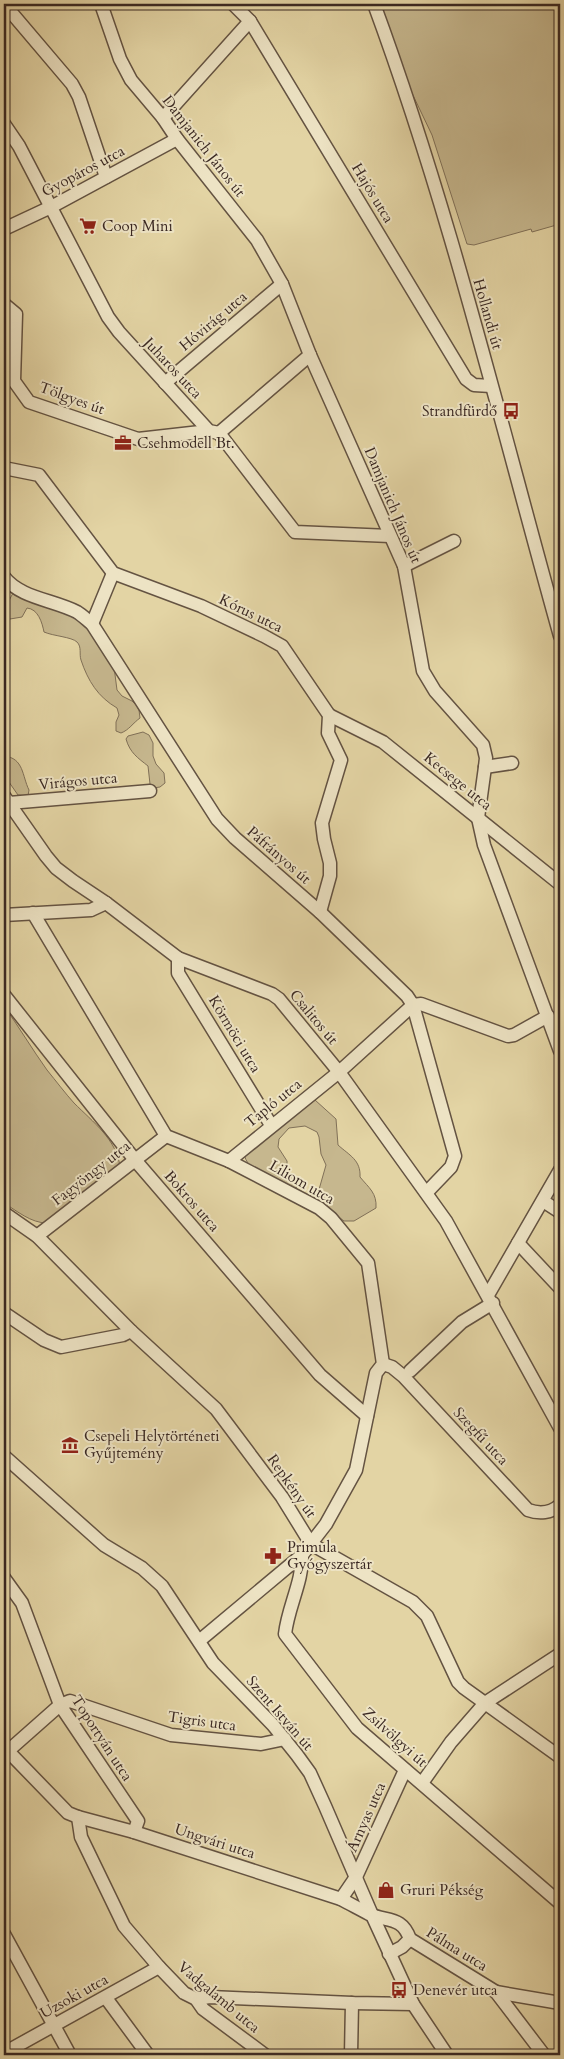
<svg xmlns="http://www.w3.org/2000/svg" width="564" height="2059" viewBox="0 0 564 2059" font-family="Cardo,serif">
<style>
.green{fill:#c6b78e;stroke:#807058}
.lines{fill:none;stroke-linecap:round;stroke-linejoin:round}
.minor-casing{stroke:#645342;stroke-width:15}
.minor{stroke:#ede3c4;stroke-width:12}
.labels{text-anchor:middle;stroke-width:4;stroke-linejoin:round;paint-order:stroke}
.street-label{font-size:15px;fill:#3a2822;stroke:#ede3c4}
.poi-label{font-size:15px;fill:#3a2822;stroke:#ede3c4;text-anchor:start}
</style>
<rect width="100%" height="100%" fill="#e3d4a4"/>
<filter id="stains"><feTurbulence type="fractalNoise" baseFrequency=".004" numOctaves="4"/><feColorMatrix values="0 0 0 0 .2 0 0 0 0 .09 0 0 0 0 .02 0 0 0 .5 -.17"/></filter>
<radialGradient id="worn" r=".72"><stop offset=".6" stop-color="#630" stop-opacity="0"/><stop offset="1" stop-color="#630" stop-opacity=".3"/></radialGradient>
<g class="green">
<polygon points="375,4 560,4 560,224 532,232 531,229 474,245 467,244 432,135 410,89"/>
<path d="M 18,592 L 56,606 L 83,622 L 114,667 L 117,690 L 122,696 L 132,701 L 137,706 L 139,710 L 140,718 C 133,723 129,730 121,733 L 116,731 L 116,722 L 119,715 L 117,708 C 98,697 88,681 81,660 C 79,654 82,647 77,642 C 72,637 53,636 44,632 C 42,622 38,609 27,608 L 22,617 L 10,619 L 5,616 L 4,610 L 13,593 Z"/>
<path d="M 143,732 L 149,735 L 153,743 L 153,756 L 156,764 L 164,773 L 165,783 L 160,787 L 153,788 L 150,784 L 148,766 C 138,758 130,753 126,739 L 128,736 Z"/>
<path d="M 4,756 C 24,758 22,776 29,790 L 28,796 L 18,795 L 4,775 Z"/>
<path d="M 4,1006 C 19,1027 32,1049 47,1070 C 56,1081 65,1093 74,1103 C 93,1122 117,1140 120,1167 L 47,1223 C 31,1223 17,1211 4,1203 Z"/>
<path d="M 315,1100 L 336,1119 L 338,1145 C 349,1155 361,1160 360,1177 C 369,1188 377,1193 376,1208 L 354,1221 L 344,1221 L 323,1205 L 318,1193 L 326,1165 L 321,1154 L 319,1137 L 317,1132 L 305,1126 L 289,1128 L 279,1139 L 278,1147 L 287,1161 L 287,1173 L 298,1184 L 296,1188 C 283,1188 248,1171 245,1157 L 249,1151 Z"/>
</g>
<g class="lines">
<g class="minor-casing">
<g id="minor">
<polyline points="4,4 72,84 79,97 106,177"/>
<polyline points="101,4 120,59 131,80 163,118 177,139 257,240 282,284 310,355 404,566 423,671 435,691 483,745 486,758 485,767 478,818 484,845 560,1051"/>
<polyline points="233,4 250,21 466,379 474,385 491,386"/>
<path d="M 374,4 C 450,210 501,425 560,636"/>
<polyline points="163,118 250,21"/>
<polyline points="4,124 19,146 108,317 119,332 209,431 219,433 295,532 390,536"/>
<polyline points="4,229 51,207 177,139"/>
<polyline points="4,304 16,314 14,381 29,402 138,439 209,431"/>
<polyline points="165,383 282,284"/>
<polyline points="219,433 310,355"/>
<polyline points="4,468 39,475 113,573 201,606 264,636 282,646 329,715 328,733 341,760 322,823 324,839 330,863 330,876 320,912"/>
<polyline points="404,566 454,541"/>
<path d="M 4,577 C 20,598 54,600 77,612 C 82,615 87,620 92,624 L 217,819 L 235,838 L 320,912 L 407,996 L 413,1005 L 455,1156 L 451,1167 L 427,1192"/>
<polyline points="92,624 113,573"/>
<polyline points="329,715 383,742 560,884"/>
<polyline points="485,767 512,763"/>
<polyline points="4,796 46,856 56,868 73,881 106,903 178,958 272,994 279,999 339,1072 446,1221 560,1428"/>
<polyline points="9,803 150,791"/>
<polyline points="33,913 166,1136 229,1161 319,1208 331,1218 368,1263 383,1364 376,1373 356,1470 326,1524 302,1555 199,1641"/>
<polyline points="4,915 91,910 106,903"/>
<polyline points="178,958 178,973 271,1125"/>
<polyline points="4,995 135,1160 320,1375 367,1416"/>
<polyline points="413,1005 421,1004 508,1036 514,1035 548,1016"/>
<polyline points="229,1161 339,1072 413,1005"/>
<polyline points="543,1201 560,1212"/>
<polyline points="4,1213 37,1236 131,1331 216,1409 282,1497 311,1544 413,1602 427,1616 458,1682 464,1688 560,1757"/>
<polyline points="37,1236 166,1136"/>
<polyline points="518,1243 560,1288"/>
<polyline points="488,1295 560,1170"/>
<polyline points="4,1313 44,1340 61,1347 123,1335 131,1331"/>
<path d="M 383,1364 L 392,1367 L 403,1376 L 528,1510 C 539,1514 551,1513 560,1505"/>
<polyline points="410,1371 462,1322 493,1303"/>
<polyline points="4,1456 104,1545 142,1568 162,1586 213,1663 273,1725 297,1755 310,1773 325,1806 372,1915 413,2004 447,2055"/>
<path d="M 302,1555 C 303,1581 288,1607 285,1634 L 357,1728 L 560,1903"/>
<polyline points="4,1578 22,1603 60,1705 138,1821 134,1832"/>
<path d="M 4,1747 L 68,1813 L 78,1817 L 134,1832 L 341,1899 C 350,1904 360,1909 369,1914 C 388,1922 402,1916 410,1939 L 496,1992 L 544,2055"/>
<polyline points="8,1751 60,1705 70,1701 171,1735 261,1744 285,1739"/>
<polyline points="422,1783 451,1742 485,1703 560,1654"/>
<polyline points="78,1817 81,1837 124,1926 159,1967 184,1993 196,1999 203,2009 265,2055"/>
<polyline points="341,1899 356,1877 405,1770"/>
<polyline points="4,1934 70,2055"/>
<polyline points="389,1954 402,1947 410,1939"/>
<polyline points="496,1992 560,2003"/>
<polyline points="106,1998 148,2055"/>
<polyline points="196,1999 210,1997 352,2003 413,2004"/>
<polyline points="4,2053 159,1967"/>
<polyline points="351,2055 352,2003"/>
</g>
</g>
<use href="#minor" class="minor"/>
</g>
<defs>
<g id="supermarket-bare" transform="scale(1.35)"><path d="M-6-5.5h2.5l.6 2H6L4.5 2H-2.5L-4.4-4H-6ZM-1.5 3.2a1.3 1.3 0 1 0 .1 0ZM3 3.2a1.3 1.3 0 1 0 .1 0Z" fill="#8f2418" stroke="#ede3c4" stroke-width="2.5" paint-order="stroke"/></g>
<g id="bus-bare" transform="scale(1.35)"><path d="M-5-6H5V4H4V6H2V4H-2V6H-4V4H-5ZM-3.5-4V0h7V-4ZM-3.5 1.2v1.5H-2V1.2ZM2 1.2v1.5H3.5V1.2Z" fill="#8f2418" stroke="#ede3c4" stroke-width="2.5" paint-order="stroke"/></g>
<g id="office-bare" transform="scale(1.35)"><path d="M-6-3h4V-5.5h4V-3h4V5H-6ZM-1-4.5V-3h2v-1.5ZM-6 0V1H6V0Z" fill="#8f2418" stroke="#ede3c4" stroke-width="2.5" paint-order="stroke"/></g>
<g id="museum-bare" transform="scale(1.35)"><path d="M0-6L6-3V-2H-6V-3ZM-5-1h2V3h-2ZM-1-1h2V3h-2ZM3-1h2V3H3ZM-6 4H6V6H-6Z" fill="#8f2418" stroke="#ede3c4" stroke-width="2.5" paint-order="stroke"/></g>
<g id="pharmacy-bare" transform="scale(1.35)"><path d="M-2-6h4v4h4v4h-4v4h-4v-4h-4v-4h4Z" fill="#8f2418" stroke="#ede3c4" stroke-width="2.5" paint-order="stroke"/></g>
<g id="shop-bare" transform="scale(1.35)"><path d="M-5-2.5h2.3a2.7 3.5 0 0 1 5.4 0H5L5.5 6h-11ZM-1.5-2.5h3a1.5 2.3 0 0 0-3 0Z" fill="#8f2418" stroke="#ede3c4" stroke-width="2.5" paint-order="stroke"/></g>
</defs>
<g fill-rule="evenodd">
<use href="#supermarket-bare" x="88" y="226"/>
<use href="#bus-bare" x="511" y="411"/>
<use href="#office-bare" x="123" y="443"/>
<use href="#museum-bare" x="70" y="1445"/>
<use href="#pharmacy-bare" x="273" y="1556"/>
<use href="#shop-bare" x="386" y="1890"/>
<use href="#bus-bare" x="399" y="1990"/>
</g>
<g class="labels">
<g class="street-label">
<text transform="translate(204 146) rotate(52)" y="5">Damjanich János út</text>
<text transform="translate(83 171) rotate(-28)" y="5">Gyopáros utca</text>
<text transform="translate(373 193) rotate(59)" y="5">Hajós utca</text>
<text transform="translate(488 314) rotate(74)" y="5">Hollandi út</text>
<text transform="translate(213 321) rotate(-40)" y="5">Hóvirág utca</text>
<text transform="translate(173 368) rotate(47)" y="5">Juharos utca</text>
<text transform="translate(72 398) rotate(20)" y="5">Tölgyes út</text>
<text transform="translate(393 505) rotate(67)" y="5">Damjanich János út</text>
<text transform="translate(251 613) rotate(26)" y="5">Kórus utca</text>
<text transform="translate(78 781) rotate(-5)" y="5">Virágos utca</text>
<text transform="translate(458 781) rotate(39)" y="5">Kecsege utca</text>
<text transform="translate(279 855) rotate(41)" y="5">Páfrányos út</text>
<text transform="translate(314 1017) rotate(50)" y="5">Csalitos út</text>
<text transform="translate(235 1034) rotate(59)" y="5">Körmöci utca</text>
<text transform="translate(273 1103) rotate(-39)" y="5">Tapló utca</text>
<text transform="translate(91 1173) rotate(-38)" y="5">Fagyöngy utca</text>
<text transform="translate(302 1182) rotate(30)" y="5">Liliom utca</text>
<text transform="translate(192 1201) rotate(49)" y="5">Bokros utca</text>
<text transform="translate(481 1436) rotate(47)" y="5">Szegfű utca</text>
<text transform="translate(292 1486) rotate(55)" y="5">Repkény út</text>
<text transform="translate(280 1713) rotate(49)" y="5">Szent István út</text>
<text transform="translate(202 1721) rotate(8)" y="5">Tigris utca</text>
<text transform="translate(395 1737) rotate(42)" y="5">Zsilvölgyi út</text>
<text transform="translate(102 1738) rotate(57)" y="5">Toportyán utca</text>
<text transform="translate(366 1817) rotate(-66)" y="5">Árnyas utca</text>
<text transform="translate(215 1841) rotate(18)" y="5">Ungvári utca</text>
<text transform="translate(457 1949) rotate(32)" y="5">Pálma utca</text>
<text transform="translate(74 1996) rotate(-29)" y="5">Uzsoki utca</text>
<text transform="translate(219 1997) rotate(40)" y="5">Vadgalamb utca</text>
</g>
<g class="poi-label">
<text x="102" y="231">Coop Mini</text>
<text x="497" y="416" text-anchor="end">Strandfürdő</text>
<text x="137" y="448">Csehmodell Bt.</text>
<text x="84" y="1441">Csepeli Helytörténeti<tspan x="84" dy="17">Gyűjtemény</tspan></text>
<text x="287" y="1552">Primula<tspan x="287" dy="17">Gyógyszertár</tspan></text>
<text x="400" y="1895">Gruri Pékség</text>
<text x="413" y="1995">Denevér utca</text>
</g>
</g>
<rect width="564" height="2059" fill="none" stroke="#e3d4a4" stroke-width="20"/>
<rect x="5" y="5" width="554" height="2049" fill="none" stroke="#3a2822" stroke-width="2.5"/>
<rect x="10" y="10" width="544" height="2039" fill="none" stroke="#3a2822"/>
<rect width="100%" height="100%" filter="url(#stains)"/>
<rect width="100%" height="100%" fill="url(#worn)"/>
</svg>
